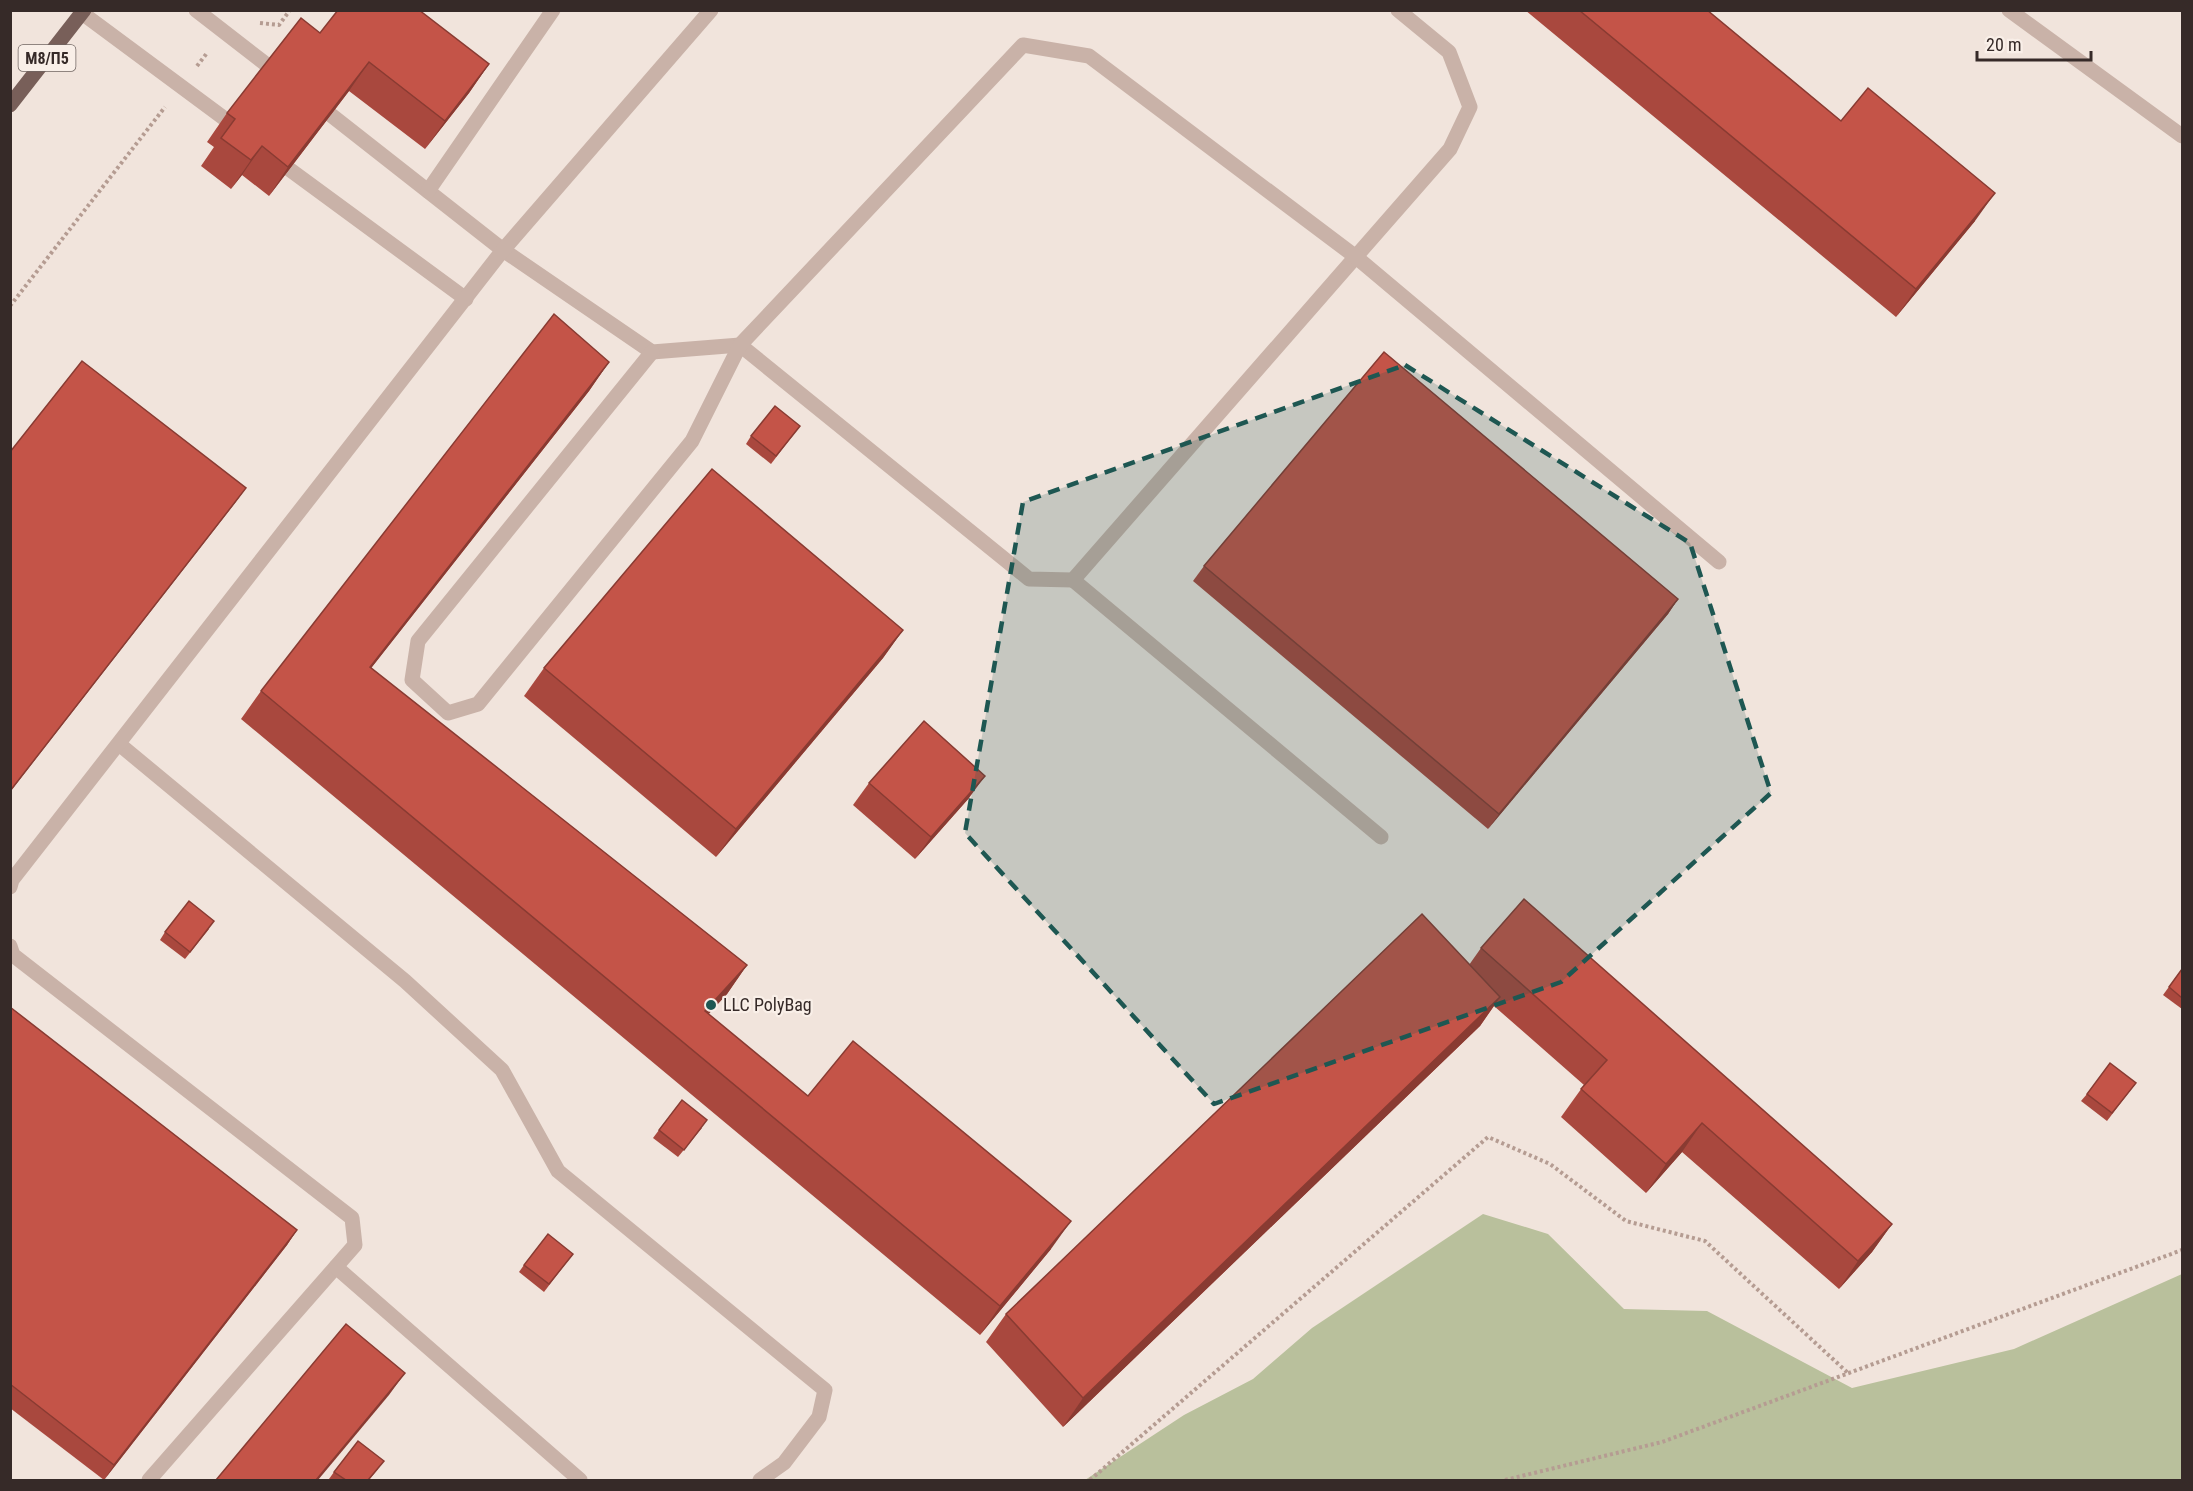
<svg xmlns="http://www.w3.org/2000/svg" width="2193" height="1491" viewBox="0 0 2193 1491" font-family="'Roboto Condensed',sans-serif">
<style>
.green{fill:#b9c09c}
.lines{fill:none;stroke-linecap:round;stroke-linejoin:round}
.path{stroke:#b59c92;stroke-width:4;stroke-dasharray:3 3;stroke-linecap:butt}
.minor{stroke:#c9b2a8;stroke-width:15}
.major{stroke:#785f59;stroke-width:15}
.wall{fill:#a9483e}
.shaded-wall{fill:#893b32}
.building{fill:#c45448;stroke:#893b32;stroke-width:1.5}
.marked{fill:#1e5752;fill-opacity:0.2;stroke:#1e5752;stroke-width:4.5;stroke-dasharray:12 8;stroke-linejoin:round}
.poi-dot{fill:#1e5752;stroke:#f9efe8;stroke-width:2}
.labels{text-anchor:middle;stroke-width:4.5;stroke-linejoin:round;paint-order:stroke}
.shield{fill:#f9efe8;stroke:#706562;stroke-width:1.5}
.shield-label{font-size:16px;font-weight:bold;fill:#362a28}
.poi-label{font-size:18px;fill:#362a28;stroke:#f9efe8;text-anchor:start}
</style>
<rect width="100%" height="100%" fill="#f1e4dc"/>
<polygon class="green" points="1483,1214 1548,1234 1624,1309 1707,1311 1852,1388 2014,1349 2182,1274 2182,1480 1085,1480 1184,1415 1253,1379 1312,1328"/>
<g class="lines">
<g class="path">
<polyline points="260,23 279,25 290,10"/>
<polyline points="197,66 207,53"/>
<polyline points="10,306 165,107"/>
<polyline points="1090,1480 1488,1137 1550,1164 1626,1221 1705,1241 1848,1373"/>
<polyline points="1505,1480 1662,1442 2182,1250"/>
</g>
<g class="minor">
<polyline points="196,10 267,65"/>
<polyline points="2009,10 2182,136"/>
<polyline points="82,13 225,119"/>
<polyline points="331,115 503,250 652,352 740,345 1029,579 1073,580 1450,149 1470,107 1449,52 1398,10"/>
<polyline points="289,169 466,299"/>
<polyline points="428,191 553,10"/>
<polyline points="652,352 418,641 412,680 448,713 478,704 692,441 740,345 1023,45 1089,56 1356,257 1719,562"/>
<polyline points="1073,580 1381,837"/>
<polyline points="119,744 405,981 502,1070 558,1171 825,1390 819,1417 784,1463 760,1480"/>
<polyline points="10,887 12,880 503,250 711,10"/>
<polyline points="10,946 13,955 352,1218 355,1245 149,1480"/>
<polyline points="336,1267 580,1480"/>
</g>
<polyline class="major" points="10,105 84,10"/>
</g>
<g class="wall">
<polygon points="1525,10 1707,10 1841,121 1975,221 1896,317"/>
<polygon points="320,33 489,64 469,93 425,149 349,91 269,196 242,175 231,189 201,166 214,147 207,142 227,113"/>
<polygon points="609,362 589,391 371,668 747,965 727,994 708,1014 808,1096 1051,1249 980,1335 241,719 261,691"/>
<polygon points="800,426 771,464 746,444 751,436"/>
<polygon points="1204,566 1678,599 1668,614 1488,829 1193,581"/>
<polygon points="903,630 883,658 716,857 524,696 544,668"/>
<polygon points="869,783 969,798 915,859 853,805"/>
<polygon points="209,929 185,959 160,940 165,932"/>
<polygon points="1481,948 1892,1224 1872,1252 1839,1289 1682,1152 1646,1193 1561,1117 1584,1085 1494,1006 1480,1026 1063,1427 986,1342 1006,1314 1469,965"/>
<polygon points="2182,969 2182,1009 2163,995"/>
<polygon points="10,1007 297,1230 287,1245 104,1480 10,1408"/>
<polygon points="2136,1083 2107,1121 2081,1101 2087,1094"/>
<polygon points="702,1128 678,1157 653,1138 659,1130"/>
<polygon points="573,1254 544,1292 519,1272 524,1265"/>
<polygon points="378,1469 369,1480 331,1480 329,1479 334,1472"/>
</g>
<g class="shaded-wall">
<polygon points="369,62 349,91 269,196 288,167"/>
<polygon points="489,64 469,93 425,149 445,121"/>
<polygon points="262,146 242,175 231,189 251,160"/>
<polygon points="1995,193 1975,221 1896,317 1916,289"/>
<polygon points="609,362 589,391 350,695 370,667"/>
<polygon points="246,488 235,503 10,792 10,791"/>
<polygon points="1678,599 1668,614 1488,829 1499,814"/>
<polygon points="903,630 883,658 716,857 736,829"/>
<polygon points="985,776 969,798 915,859 931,837"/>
<polygon points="747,965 727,994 685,1040 705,1011"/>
<polygon points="1500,997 1480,1026 1063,1427 1083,1398"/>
<polygon points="1702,1123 1682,1152 1646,1193 1666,1164"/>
<polygon points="1071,1221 1051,1249 980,1335 1000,1306"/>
<polygon points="1892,1224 1872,1252 1839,1289 1858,1261"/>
<polygon points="297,1230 287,1245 104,1480 114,1465"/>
<polygon points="405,1373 389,1395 318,1480 316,1480"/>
</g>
<g class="building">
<polygon points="338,10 419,10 489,64 445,121 369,62 288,167 262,146 251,160 221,138 235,119 227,113 301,18 320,33"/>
<polygon points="1579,10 1707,10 1841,121 1868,88 1995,193 1916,289"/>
<polygon points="554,314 609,362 370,667 747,965 705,1011 808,1096 853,1041 1071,1221 1000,1306 261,691"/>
<polygon points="1384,352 1678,599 1499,814 1204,566"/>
<polygon points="82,361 246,488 10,791 10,452"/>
<polygon points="775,406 800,426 776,456 751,436"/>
<polygon points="712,469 903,630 736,829 544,668"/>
<polygon points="924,721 985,776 931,837 869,783"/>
<polygon points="1524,899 1892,1224 1858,1261 1702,1123 1666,1164 1581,1089 1607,1060 1481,948"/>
<polygon points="189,901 214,921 190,952 165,932"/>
<polygon points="1422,914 1500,997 1083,1398 1006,1314"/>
<polygon points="2182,969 2182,998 2169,987"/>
<polygon points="10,1007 297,1230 114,1465 10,1384"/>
<polygon points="2110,1063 2136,1083 2112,1113 2087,1094"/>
<polygon points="682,1100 707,1120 684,1150 659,1130"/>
<polygon points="548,1234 573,1254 549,1284 524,1265"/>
<polygon points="346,1324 405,1373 316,1480 216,1480"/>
<polygon points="358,1441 384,1461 368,1480 346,1480 334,1472"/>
</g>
<path class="marked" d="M 1405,365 L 1690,543 L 1771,793 L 1561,982 L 1214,1104 L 965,833 L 1023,502 Z"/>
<circle class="poi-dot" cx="711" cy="1005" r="6"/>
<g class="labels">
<rect class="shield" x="18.5" y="45" width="57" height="26" rx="4.5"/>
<g class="shield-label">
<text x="47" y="64">М8/П5</text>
</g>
<g class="poi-label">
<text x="723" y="1011">LLC PolyBag</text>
</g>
</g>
<rect width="2193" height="1491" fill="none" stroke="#362a28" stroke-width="24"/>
<path d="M1977 51v9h114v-9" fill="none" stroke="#362a28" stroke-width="3"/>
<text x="1986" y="51" font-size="18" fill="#362a28" stroke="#f9efe8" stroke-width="4.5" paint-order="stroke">20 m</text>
</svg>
